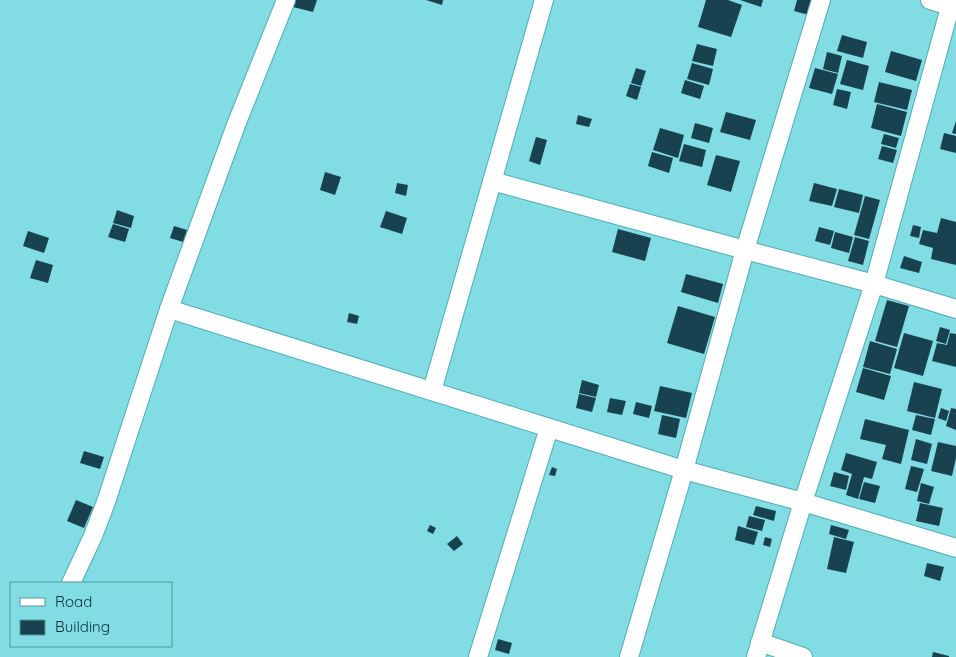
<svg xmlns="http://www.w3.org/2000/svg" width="956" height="657" viewBox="0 0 956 657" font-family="Quicksand,sans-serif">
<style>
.building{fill:#184250}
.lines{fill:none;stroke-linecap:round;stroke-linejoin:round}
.minor-casing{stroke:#51acb3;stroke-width:20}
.minor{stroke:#fff;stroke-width:18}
</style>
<rect width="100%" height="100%" fill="#82dce3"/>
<g class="building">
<polygon points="295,0 317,0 313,12 293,7"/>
<polygon points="426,0 443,0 442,5"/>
<polygon points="706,0 728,0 742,5 731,37 698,27"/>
<polygon points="740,0 763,0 761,7"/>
<polygon points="797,0 813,0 809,15 794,11"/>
<polygon points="842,35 867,42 863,58 837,51"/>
<polygon points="697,44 717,49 713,66 692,61"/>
<polygon points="891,51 922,60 916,81 885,72"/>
<polygon points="827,52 842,56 838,73 823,69"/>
<polygon points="847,60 869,66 863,90 840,84"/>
<polygon points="692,63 713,69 709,85 687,79"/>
<polygon points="636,68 646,71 641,86 631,83"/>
<polygon points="815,68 838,74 832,94 809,88"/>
<polygon points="685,80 704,86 700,99 681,93"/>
<polygon points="879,82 912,90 907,110 874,102"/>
<polygon points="630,84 641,87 637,100 626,96"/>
<polygon points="837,89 851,92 847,109 833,105"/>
<polygon points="877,104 907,112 901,136 871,128"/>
<polygon points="726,112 756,120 750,140 720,132"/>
<polygon points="578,115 592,119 589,127 576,124"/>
<polygon points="956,121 956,134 952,133"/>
<polygon points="695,123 713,128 709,143 691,138"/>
<polygon points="660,128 684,135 678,158 653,150"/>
<polygon points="944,133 956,136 956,153 940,149"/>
<polygon points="884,134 899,138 896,148 881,144"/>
<polygon points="536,137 547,140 540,165 529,161"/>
<polygon points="684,144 706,150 702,167 679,161"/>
<polygon points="882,146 897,150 893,163 878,159"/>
<polygon points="652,152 673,158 669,173 648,166"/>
<polygon points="716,155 740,161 731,192 707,185"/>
<polygon points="325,172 341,177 335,195 320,190"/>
<polygon points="397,183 408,185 406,196 395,193"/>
<polygon points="814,183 837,189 832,206 809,201"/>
<polygon points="839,189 863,195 859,213 834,207"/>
<polygon points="865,196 880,200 869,239 854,235"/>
<polygon points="117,210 134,216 131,228 113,223"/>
<polygon points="386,211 407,218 402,234 380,227"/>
<polygon points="941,218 956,222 956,265 931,259 933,248 919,244 923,230 937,233"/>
<polygon points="113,224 129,229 125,242 108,237"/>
<polygon points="913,225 921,227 919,238 910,236"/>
<polygon points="174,226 187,230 183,242 170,238"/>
<polygon points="819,227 834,231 830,245 815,241"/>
<polygon points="618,229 651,238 645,261 612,252"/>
<polygon points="28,231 49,238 44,253 23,246"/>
<polygon points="835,232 853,237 849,253 831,248"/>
<polygon points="855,237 869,241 863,265 848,261"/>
<polygon points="904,256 922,262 919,273 900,268"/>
<polygon points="36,260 53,265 48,283 30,278"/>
<polygon points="686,274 723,284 718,303 681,292"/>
<polygon points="887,300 909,306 897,347 875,341"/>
<polygon points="678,306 715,317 704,354 667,343"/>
<polygon points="349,313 359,316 357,324 347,322"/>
<polygon points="940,327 950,330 946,344 936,341"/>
<polygon points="904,333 933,341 923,376 894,368"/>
<polygon points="950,333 956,334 956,367 932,361 937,343 947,345"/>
<polygon points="870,341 897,349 890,374 863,367"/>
<polygon points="863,368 891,376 884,400 856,392"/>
<polygon points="582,380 599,385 596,397 579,393"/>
<polygon points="914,382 942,389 935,418 907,411"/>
<polygon points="660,386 692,393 686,418 654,411"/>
<polygon points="579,394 596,398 592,412 576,408"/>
<polygon points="610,398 626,401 622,415 607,412"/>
<polygon points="636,402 652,406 649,418 633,414"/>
<polygon points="941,408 949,411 946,421 938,418"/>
<polygon points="951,408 956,409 956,430 946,426"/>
<polygon points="662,415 680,419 676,438 658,434"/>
<polygon points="916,415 935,419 931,435 912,430"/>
<polygon points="865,419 909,430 901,464 882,459 886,445 860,439"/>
<polygon points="916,439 932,444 927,464 911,460"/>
<polygon points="938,442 956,446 956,458 952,476 931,471"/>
<polygon points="84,451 104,457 100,469 80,463"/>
<polygon points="846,453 877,462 872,479 864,477 858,499 846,495 852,474 841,470"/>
<polygon points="911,466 924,469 917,492 905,489"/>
<polygon points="552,467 557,469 555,476 549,475"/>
<polygon points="834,472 849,476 846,490 830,486"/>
<polygon points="864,482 880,486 875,503 859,499"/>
<polygon points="921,483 934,487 929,504 917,501"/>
<polygon points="76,500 93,507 84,528 67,521"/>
<polygon points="920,503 943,508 939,526 916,521"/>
<polygon points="756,506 776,511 774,521 753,515"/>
<polygon points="749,516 765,520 762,531 746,527"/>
<polygon points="430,525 436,528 433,534 427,531"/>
<polygon points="831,525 849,530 846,539 829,534"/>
<polygon points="738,526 758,532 754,545 735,540"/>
<polygon points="457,536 463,544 454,551 447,544"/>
<polygon points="765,537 772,539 770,547 763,545"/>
<polygon points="834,537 854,542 846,573 827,569"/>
<polygon points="927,563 944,567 940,581 924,576"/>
<polygon points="498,639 512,643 509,654 495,650"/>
<polygon points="933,652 949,656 949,657 932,657"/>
</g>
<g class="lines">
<g class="minor-casing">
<g id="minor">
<polyline points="821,0 745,250 874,284 956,309"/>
<polyline points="930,0 956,8"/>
<polyline points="492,181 745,250 684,470 629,657"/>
<polyline points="169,309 684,470 803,502 956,548"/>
<polyline points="432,391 544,0"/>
<polyline points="71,583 93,536 106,502 169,309 236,125 286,0"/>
<polyline points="760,642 803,657"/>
<polyline points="478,657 549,428"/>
<polyline points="756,657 803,502 874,284 952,0"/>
</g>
</g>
<use href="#minor" class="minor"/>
</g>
<rect x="10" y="582" width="162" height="65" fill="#82dce3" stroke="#52989d"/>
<rect x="20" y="598" width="25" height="8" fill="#ffffff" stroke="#52989d"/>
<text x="55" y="607" font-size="15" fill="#093134">Road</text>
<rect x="20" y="620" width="25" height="15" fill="#184250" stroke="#52989d"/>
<text x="55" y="632" font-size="15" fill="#093134">Building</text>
</svg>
